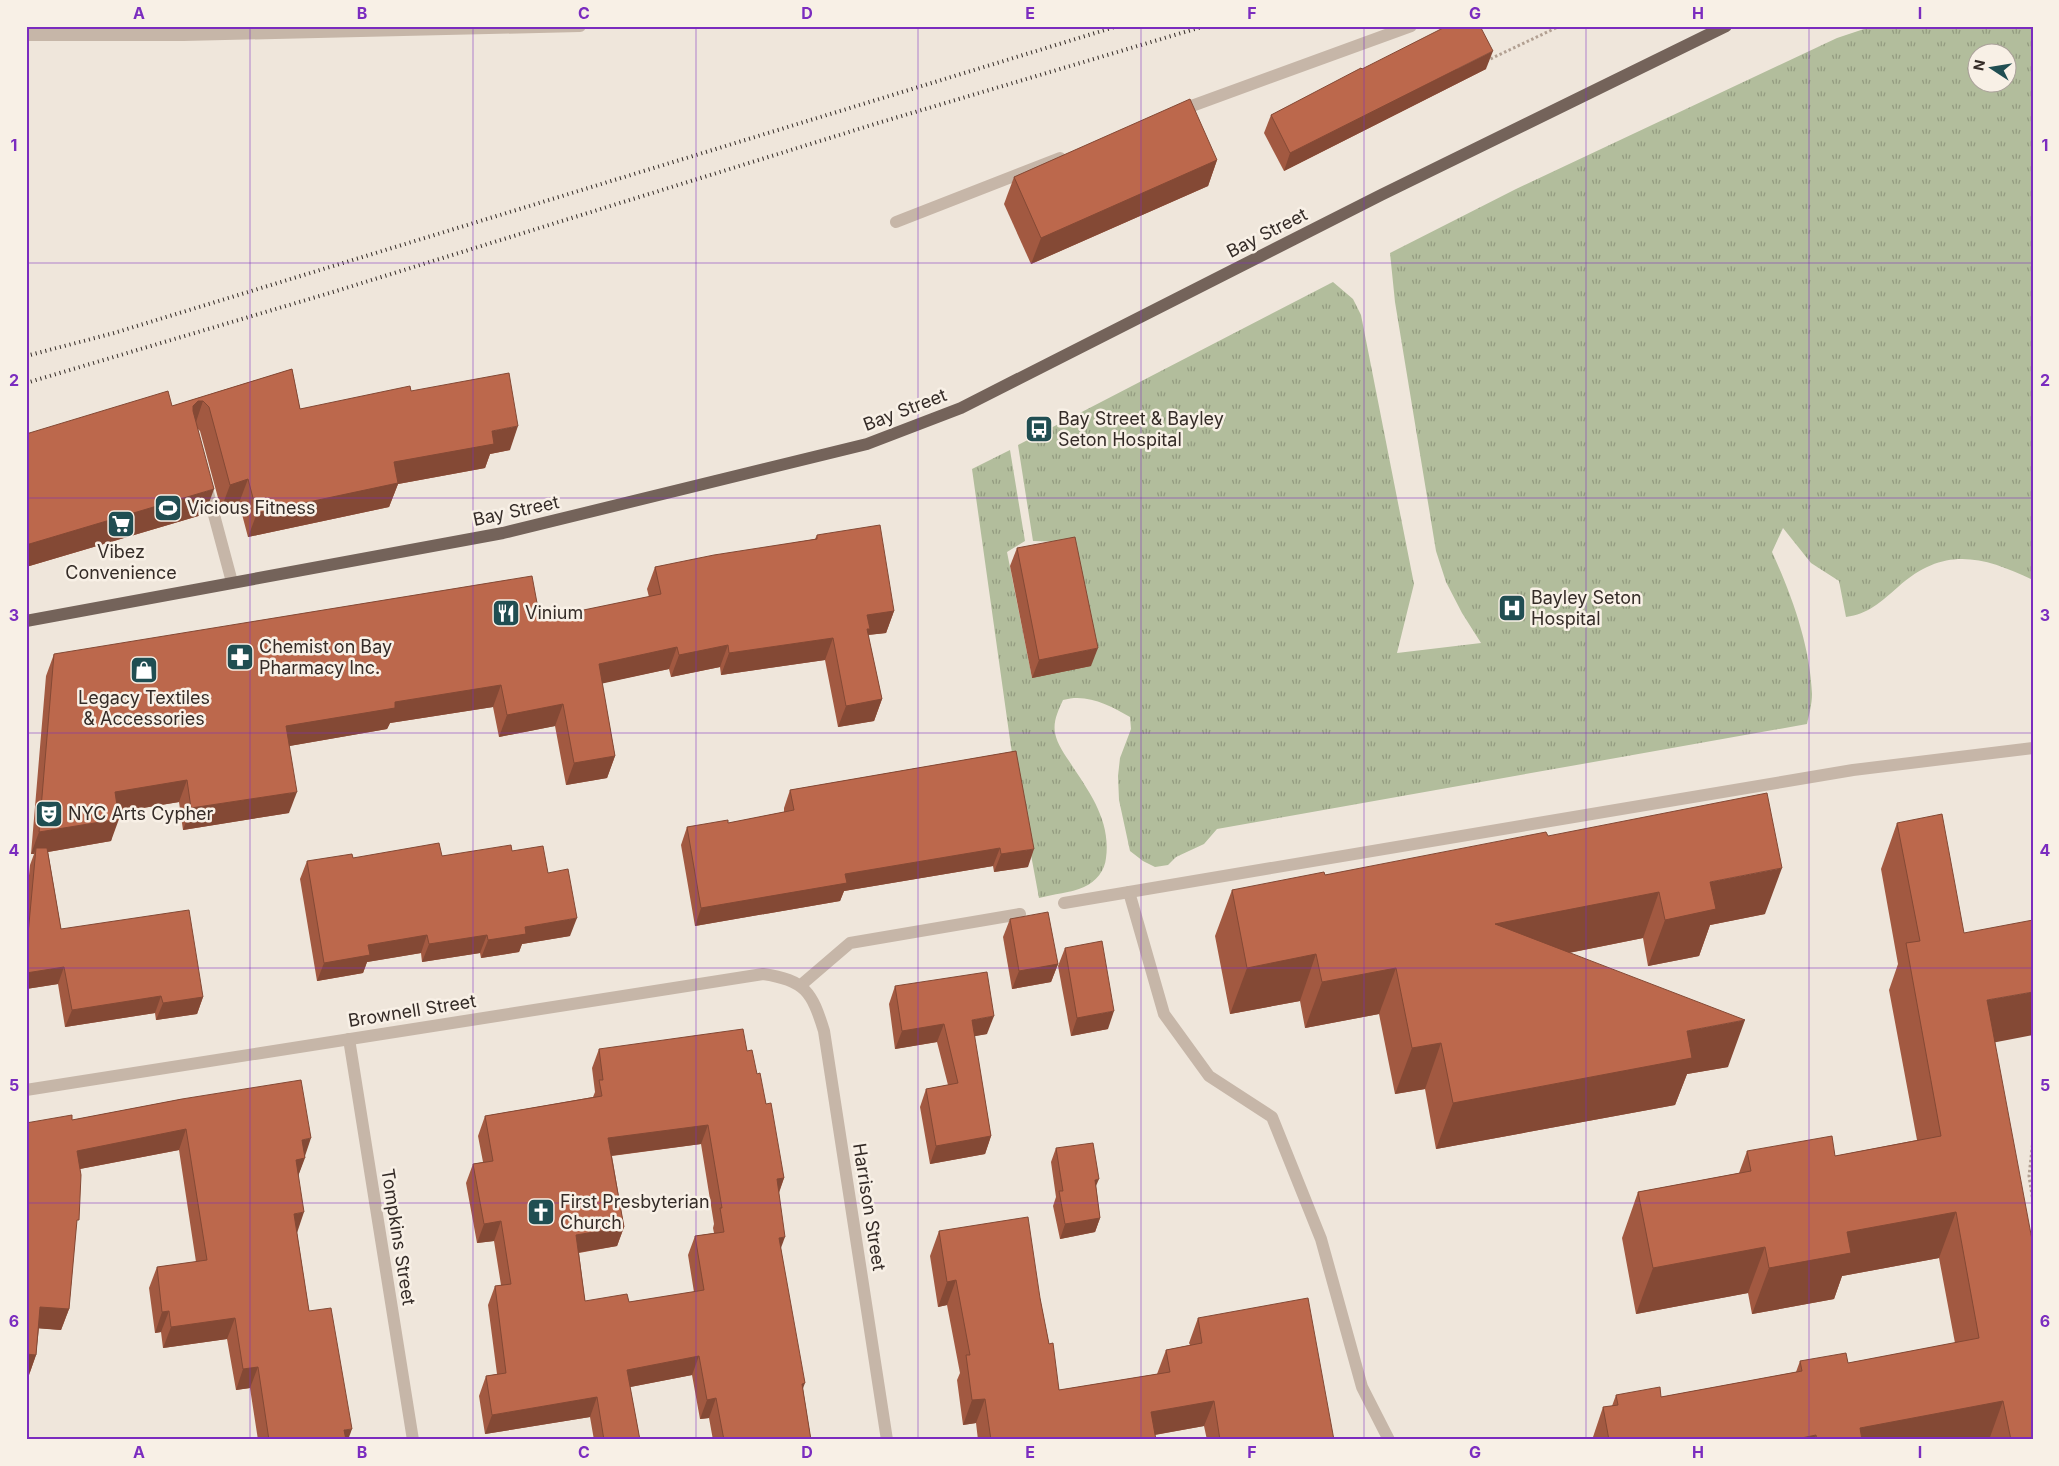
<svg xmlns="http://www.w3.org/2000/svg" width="2059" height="1466" viewBox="0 0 2059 1466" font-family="Inter,sans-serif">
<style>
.grass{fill:url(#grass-tufts);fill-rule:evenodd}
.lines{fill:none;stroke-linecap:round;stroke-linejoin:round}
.path{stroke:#b2a092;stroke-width:3;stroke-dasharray:2.5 2.5;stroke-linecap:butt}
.minor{stroke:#c6b6a8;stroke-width:12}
.major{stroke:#74635a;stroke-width:12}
.rail{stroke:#342b27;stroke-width:4;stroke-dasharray:1 4;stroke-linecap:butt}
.wall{fill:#a25941;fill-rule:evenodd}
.shaded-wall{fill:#844935}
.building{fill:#bc684c;stroke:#844935;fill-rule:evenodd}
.grid{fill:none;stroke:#7b2cbf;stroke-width:1;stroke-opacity:0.55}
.labels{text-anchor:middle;stroke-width:5;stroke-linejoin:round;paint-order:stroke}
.street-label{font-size:18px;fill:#342b27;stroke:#f8f0e6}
.poi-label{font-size:18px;fill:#342b27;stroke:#f8f0e6;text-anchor:start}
.neatline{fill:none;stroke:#7b2cbf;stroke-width:2}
.grid-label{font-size:16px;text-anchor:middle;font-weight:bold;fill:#7b2cbf}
</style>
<defs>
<pattern id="grass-tufts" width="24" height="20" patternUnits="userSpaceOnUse" patternTransform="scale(1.25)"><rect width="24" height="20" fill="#b2bd9c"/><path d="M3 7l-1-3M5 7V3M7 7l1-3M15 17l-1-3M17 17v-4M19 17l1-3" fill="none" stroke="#929a7f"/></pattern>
</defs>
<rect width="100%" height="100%" fill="#efe6db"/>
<path class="grass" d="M 1873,26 L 2033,26 L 2033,580 C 1982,556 1944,546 1898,587 C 1881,602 1868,614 1846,617 L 1839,581 L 1811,563 L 1783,528 L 1772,552 C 1792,596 1810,645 1812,694 C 1812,704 1809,715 1807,724 L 1217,829 L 1204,844 L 1176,857 L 1168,865 L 1155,867 L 1143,861 L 1130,851 L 1119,800 L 1118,776 L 1120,758 L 1131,729 L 1130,717 C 1109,705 1087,693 1063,700 C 1058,711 1053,721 1055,733 C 1057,744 1065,755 1071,764 C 1090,793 1111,821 1106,858 C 1105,870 1096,882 1084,887 C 1071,893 1053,894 1039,898 L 1011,747 L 972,469 L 1010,450 L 1025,541 L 1007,552 L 1032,678 L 1065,542 L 1033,541 L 1018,445 L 1333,282 L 1353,299 L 1361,315 L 1414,584 L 1397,653 L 1481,643 L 1462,613 L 1446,582 L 1436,551 L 1395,302 L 1390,253 L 1516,189 L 1837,38 ZM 1976,52 L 2006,52 L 2006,82 L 1976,82 Z"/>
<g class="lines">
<g class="path">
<polyline points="1486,61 1560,26"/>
<polyline points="2033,1140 2029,1176 2033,1202"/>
</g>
<g class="minor">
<polyline points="26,35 183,35 580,26"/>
<polyline points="1178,111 1411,26"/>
<polyline points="896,222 1060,158"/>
<polyline points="206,485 232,582"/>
<polyline points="1129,892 1164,1014 1209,1076 1272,1117 1321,1239 1362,1387 1389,1440"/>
<polyline points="1064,903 1853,770 2033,748"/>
<polyline points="801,985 850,943 1020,914"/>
<polyline points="349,1039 413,1440"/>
<path d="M 26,1090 L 763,974 C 805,980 812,992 824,1031 L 887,1440"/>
</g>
<polyline class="major" points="26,621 503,533 867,444 961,408 1381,195 1726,26"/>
<g class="rail">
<polyline points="26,356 114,333 1118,26"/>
<polyline points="26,383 333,292 878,123 1205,26"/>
</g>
</g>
<g class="wall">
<polygon points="1362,69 1486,69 1284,171 1264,133 1271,115"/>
<polygon points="1217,160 1208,186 1031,264 1004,204 1014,177"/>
<polygon points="292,369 300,409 411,391 510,450 490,454 485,468 398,484 389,507 248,537 239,503 221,509 200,431 198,429 205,514 26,567 26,434 172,406"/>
<polygon points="817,535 894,611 886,633 868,635 882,699 874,721 838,727 825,660 721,675 720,667 671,677 669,669 602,683 615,756 607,778 566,785 555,726 499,737 493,707 390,723 387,729 289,746 289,813 183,830 179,802 118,812 111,841 48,852 61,929 203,997 197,1014 156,1020 155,1013 65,1027 58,984 26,989 26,907 30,865 34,854 31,854 46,676 54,654 540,619 649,597 647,589 655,567 815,539"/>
<polygon points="1017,548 1091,666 1032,678 1010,566"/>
<polygon points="1016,751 1028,867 994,872 993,866 844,891 840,901 695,926 681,845 687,827 728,823 784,812 784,808 790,790"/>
<polygon points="1897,823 1995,1042 2033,1440 1592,1440 1603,1407 1612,1406 1616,1395 1661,1397 1796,1372 1800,1361 1848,1363 1955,1343 1939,1258 1842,1276 1834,1299 1752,1314 1748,1293 1636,1314 1622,1238 1638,1192 1739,1173 1747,1151 1835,1156 1917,1140 1889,990 1898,964 1881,869"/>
<polygon points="1548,836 1765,914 1710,925 1699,956 1648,966 1643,938 1569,953 1728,1067 1687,1074 1675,1105 1436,1149 1425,1089 1395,1094 1379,1014 1305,1028 1300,1001 1230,1014 1215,936 1232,890 1325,875"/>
<polygon points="512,851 548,873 570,936 522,944 519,952 481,958 480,953 422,962 421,953 367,962 363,973 317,981 300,879 307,861 353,858 442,856"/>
<polygon points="1010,919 1058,964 1051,982 1012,989 1003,937"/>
<polygon points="1065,948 1108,1029 1071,1036 1058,966"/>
<polygon points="895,986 987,1034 974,1036 991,1136 985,1154 930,1164 920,1107 926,1089 948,1085 937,1042 895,1049 889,1004"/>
<path d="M 599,1049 L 747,1051 L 757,1074 L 766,1104 L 784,1178 L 779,1193 L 781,1249 L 811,1440 L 713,1440 L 709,1418 L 700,1419 L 692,1375 L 630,1387 L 640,1440 L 594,1440 L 590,1417 L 485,1434 L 479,1396 L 486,1376 L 497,1374 L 488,1305 L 495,1286 L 501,1285 L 494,1241 L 477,1243 L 466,1183 L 473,1164 L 483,1162 L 478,1136 L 485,1116 L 593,1097 L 595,1092 L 592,1068 ZM 701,1144 L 714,1224 L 713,1228 L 714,1233 L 695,1236 L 688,1255 L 694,1292 L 629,1302 L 585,1301 L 579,1253 L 617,1246 L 624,1227 L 612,1156 Z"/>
<polygon points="182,1099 305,1156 298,1176 297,1233 309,1311 348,1440 258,1440 250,1388 236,1390 227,1339 163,1348 161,1332 155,1333 149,1288 157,1267 196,1262 179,1150 80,1169 76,1228 69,1309 61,1330 39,1328 36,1355 29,1375 72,1120"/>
<polygon points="1056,1148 1096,1186 1100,1218 1095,1232 1060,1239 1053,1206 1056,1197 1051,1162"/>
<polygon points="939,1231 1040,1298 1049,1344 1059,1390 1157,1374 1166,1350 1190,1345 1189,1343 1198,1318 1334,1440 1207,1440 1204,1426 1155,1435 1156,1440 978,1440 976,1423 963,1425 957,1380 960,1373 947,1305 938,1307 930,1256"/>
</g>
<g class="shaded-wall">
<polygon points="1493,51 1486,69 1284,171 1290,153"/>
<polygon points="1217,160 1208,186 1031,264 1041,238"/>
<polygon points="198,401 203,401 195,425 189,425 193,406"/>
<polygon points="518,426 510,450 490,454 485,468 398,484 389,507 248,537 257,513 394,462 492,431"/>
<polygon points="248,479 239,503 221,509 230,485"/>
<polygon points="214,489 205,514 26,567 26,545"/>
<polygon points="894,611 886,633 867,635 867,615"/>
<polygon points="833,638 825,660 721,675 729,653"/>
<polygon points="728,645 720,667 671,677 679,655"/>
<polygon points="677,647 669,669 591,686 599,664"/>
<polygon points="1098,648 1091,666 1032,678 1039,660"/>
<polygon points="501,685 493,707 390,723 387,729 278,748 286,726 395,702"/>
<polygon points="882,699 874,721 838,727 846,706"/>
<polygon points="563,704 555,726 499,737 507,715"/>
<polygon points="615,756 607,778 566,785 574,763"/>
<polygon points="187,780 179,802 107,814 115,792"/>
<polygon points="297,792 289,813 183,830 191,808"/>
<polygon points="119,819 111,841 36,854 36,848 34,854 31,854 39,832"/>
<polygon points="1000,848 993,866 844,891 840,901 695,926 701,908 845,874"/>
<polygon points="1034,849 1028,867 994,872 1001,854"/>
<polygon points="1782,868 1765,914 1710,925 1699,956 1648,966 1665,920 1710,882"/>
<polygon points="1659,892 1643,938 1478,971 1495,924"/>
<polygon points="577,918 570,936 522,944 519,952 481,958 488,940 525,927"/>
<polygon points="427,935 421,953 367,962 363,973 317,981 324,963 368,945"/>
<polygon points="487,935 480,953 422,962 429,944"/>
<polygon points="1316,954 1300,1001 1230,1014 1247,968"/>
<polygon points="1058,964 1051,982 1012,989 1019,971"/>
<polygon points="64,967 58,984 26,989 26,973"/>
<polygon points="1396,968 1379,1014 1305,1028 1322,982"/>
<polygon points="2033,992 2033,1035 1971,1047 1987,1000"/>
<polygon points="161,996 155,1013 65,1027 72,1010"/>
<polygon points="203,997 197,1014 156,1020 163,1003"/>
<polygon points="1114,1011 1108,1029 1071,1036 1077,1018"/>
<polygon points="994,1016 987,1034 965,1038 972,1020"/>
<polygon points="1745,1020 1728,1067 1687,1074 1675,1105 1436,1149 1453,1103 1687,1031"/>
<polygon points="944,1024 937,1042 895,1049 902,1031"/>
<polygon points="1441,1043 1425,1089 1395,1094 1412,1048"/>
<polygon points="708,1125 701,1144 601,1157 608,1138"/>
<polygon points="186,1129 179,1150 69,1171 77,1151"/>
<polygon points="991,1136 985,1154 930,1164 936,1146"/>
<polygon points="311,1138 304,1159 305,1158 297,1179 296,1160 302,1140"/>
<polygon points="784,1178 777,1197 777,1179"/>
<polygon points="1099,1179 1093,1193 1095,1180"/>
<polygon points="304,1212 297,1233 294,1214"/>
<polygon points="1956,1212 1939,1258 1842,1276 1834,1299 1752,1314 1769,1268 1847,1232"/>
<polygon points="1100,1218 1095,1232 1060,1239 1065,1224"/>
<polygon points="501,1221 494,1241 477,1243 484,1224"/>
<polygon points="624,1227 617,1246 569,1254 576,1235"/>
<polygon points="785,1237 778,1256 779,1238"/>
<polygon points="1765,1247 1748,1293 1636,1314 1653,1268"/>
<polygon points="956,1280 947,1305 938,1307 947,1282"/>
<polygon points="40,1307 69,1309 61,1330 33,1328"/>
<polygon points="169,1311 161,1332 155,1333 162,1312"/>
<polygon points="235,1318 227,1339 163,1348 171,1327"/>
<polygon points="26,1354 36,1355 29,1375 26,1375"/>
<polygon points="699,1356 692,1375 620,1389 627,1370"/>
<polygon points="258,1367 250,1388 236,1390 243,1369"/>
<polygon points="805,1383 798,1402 802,1384"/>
<polygon points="597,1397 590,1417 485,1434 492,1415"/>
<polygon points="716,1398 709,1418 700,1419 707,1400"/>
<polygon points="985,1399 976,1423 963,1425 972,1400"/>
<polygon points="1214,1401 1204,1426 1142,1437 1151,1412"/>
<polygon points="2003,1401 1989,1440 1855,1440 1860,1428"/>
<polygon points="352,1429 348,1440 341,1440 344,1430"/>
<polygon points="1816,1435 1814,1440 1792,1440"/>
</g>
<g class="building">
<polygon points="1447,26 1480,26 1493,51 1290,153 1271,115 1361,68 1362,69"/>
<polygon points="1190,99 1217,160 1041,238 1014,177"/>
<polygon points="292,369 300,409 410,386 411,391 509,373 518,426 492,431 494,444 394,462 398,483 257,513 248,479 230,485 209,407 203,401 198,401 193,406 193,411 214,489 26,545 26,434 168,391 172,406"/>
<polygon points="880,525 894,611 867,615 870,629 867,629 882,699 846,706 833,638 729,653 728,645 679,655 677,647 599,664 615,756 574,763 563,704 507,715 501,685 395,702 395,708 286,726 297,792 191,808 187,780 115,792 119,819 39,832 54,654 532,576 540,619 661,594 655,567 714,555 817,539 817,535"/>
<polygon points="1075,537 1098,648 1039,660 1017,548"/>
<polygon points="1016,751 1034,849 1001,854 1000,848 845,874 847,883 701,908 687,827 728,820 728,823 794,810 790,790"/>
<polygon points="1767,793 1782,868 1710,882 1716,909 1665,920 1659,892 1495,924 1745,1020 1687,1031 1692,1058 1453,1103 1441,1043 1412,1048 1396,968 1322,982 1316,954 1247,968 1232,890 1324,872 1325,875 1546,832 1548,836"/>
<polygon points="1942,814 1964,933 2033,920 2033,992 1987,1000 2033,1245 2033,1440 2011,1440 2003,1401 1860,1428 1862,1440 1817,1440 1816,1435 1792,1440 1609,1440 1603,1407 1618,1405 1616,1395 1660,1387 1661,1397 1802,1371 1800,1361 1846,1353 1848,1363 1979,1338 1956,1212 1847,1232 1851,1253 1769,1268 1765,1247 1653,1268 1638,1192 1751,1171 1747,1151 1832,1136 1835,1156 1941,1136 1906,943 1920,941 1897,823"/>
<polygon points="439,843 442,856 511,845 512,851 543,846 548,873 568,869 577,918 525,927 526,934 488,940 487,935 429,944 427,935 368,945 370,955 324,963 307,861 352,854 353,858"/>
<polygon points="36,848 47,848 61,929 189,910 203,997 163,1003 161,996 72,1010 64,967 26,973 26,956"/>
<polygon points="1048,912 1058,964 1019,971 1010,919"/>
<polygon points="1102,941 1114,1011 1077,1018 1065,948"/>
<polygon points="987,972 994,1016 972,1020 991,1136 936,1146 926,1089 958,1083 944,1024 902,1031 895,986"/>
<path d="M 743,1029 L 747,1051 L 752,1050 L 757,1074 L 760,1073 L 766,1104 L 771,1103 L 784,1178 L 777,1179 L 785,1237 L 779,1238 L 805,1383 L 802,1384 L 811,1440 L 724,1440 L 716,1398 L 707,1400 L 699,1356 L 627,1370 L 640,1440 L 604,1440 L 597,1397 L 492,1415 L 486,1376 L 506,1373 L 495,1286 L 511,1284 L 501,1221 L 484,1224 L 473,1164 L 493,1161 L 485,1116 L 602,1096 L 599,1080 L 603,1080 L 599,1049 ZM 708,1125 L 722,1208 L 720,1208 L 724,1232 L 695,1236 L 704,1290 L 629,1302 L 627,1294 L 585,1301 L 576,1235 L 624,1227 L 608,1138 Z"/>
<polygon points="301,1080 311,1138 302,1140 305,1158 296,1160 304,1212 294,1214 309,1311 331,1308 352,1429 344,1430 346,1440 269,1440 258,1367 243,1369 235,1318 171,1327 169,1311 162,1312 157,1267 207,1260 186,1129 77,1151 81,1175 79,1220 77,1220 69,1309 40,1307 36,1355 26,1354 26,1123 72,1115 72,1120 182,1099"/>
<polygon points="1093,1143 1099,1179 1095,1180 1100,1218 1065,1224 1059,1191 1063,1191 1056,1148"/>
<polygon points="1028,1217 1040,1298 1049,1344 1053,1343 1059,1390 1170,1372 1166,1350 1202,1343 1198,1318 1308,1298 1334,1440 1220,1440 1214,1401 1151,1412 1156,1440 991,1440 985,1399 972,1400 966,1355 970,1355 956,1280 947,1282 939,1231"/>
</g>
<path class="grid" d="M 250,26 L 250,1440M 473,26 L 473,1440M 696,26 L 696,1440M 918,26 L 918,1440M 1141,26 L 1141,1440M 1364,26 L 1364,1440M 1586,26 L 1586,1440M 1809,26 L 1809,1440M 26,263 L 2033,263M 26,498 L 2033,498M 26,733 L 2033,733M 26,968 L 2033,968M 26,1203 L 2033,1203"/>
<defs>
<g id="bus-square" transform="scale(1.4375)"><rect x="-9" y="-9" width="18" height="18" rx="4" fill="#204e52" stroke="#f8f0e6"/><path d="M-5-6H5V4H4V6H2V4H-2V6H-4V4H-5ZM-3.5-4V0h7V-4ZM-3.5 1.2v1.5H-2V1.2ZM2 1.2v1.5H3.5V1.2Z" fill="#fff"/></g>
<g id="stadium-square" transform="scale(1.4375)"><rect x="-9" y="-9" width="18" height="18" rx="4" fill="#204e52" stroke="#f8f0e6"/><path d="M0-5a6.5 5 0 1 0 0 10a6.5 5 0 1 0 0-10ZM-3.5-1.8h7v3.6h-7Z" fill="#fff"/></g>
<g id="supermarket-square" transform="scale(1.4375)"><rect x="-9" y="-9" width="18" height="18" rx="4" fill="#204e52" stroke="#f8f0e6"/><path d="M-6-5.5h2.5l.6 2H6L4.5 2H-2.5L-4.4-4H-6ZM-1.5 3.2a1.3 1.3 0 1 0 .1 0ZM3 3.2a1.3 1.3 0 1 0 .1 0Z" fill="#fff"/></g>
<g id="hospital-square" transform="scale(1.4375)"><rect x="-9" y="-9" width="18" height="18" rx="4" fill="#204e52" stroke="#f8f0e6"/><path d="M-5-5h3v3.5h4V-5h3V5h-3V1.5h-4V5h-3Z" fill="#fff"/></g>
<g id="restaurant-square" transform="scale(1.4375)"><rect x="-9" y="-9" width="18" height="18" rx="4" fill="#204e52" stroke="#f8f0e6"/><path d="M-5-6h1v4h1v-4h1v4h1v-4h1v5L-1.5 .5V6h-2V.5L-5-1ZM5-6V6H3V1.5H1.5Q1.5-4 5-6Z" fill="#fff"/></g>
<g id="pharmacy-square" transform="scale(1.4375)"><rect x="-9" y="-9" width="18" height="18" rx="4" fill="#204e52" stroke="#f8f0e6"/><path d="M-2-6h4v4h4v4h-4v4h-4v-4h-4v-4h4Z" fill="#fff"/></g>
<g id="shop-square" transform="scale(1.4375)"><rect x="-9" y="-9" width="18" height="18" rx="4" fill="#204e52" stroke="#f8f0e6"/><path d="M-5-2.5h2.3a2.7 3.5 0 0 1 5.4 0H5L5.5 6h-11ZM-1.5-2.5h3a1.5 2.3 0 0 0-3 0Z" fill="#fff"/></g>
<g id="theatre-square" transform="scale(1.4375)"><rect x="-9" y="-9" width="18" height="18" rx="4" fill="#204e52" stroke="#f8f0e6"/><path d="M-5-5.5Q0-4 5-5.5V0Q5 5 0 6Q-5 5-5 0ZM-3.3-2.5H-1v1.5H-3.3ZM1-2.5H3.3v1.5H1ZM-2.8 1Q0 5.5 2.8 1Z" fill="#fff"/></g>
<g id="church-square" transform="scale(1.4375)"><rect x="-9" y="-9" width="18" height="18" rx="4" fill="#204e52" stroke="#f8f0e6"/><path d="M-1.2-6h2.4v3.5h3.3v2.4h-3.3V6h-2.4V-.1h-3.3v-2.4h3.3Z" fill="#fff"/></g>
</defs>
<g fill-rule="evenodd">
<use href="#bus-square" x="1039" y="429"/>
<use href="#stadium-square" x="168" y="508"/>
<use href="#supermarket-square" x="121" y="524"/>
<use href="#hospital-square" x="1512" y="608"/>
<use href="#restaurant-square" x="506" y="613"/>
<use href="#pharmacy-square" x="240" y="657"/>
<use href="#shop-square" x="144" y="670"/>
<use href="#theatre-square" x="49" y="814"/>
<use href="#church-square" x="541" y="1212"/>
</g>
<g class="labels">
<g class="street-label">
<text transform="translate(1267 233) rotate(-27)" y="6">Bay Street</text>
<text transform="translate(905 410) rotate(-21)" y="6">Bay Street</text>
<text transform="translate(516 511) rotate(-12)" y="6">Bay Street</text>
<text transform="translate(412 1011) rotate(-9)" y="6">Brownell Street</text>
<text transform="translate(869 1207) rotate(81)" y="6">Harrison Street</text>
<text transform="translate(398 1237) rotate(81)" y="6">Tompkins Street</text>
</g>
<g class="poi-label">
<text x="1058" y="425">Bay Street &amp; Bayley<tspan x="1058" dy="21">Seton Hospital</tspan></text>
<text x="187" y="514">Vicious Fitness</text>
<text x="121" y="558" text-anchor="middle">Vibez<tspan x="121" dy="21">Convenience</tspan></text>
<text x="1531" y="604">Bayley Seton<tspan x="1531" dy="21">Hospital</tspan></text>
<text x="525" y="619">Vinium</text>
<text x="259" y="653">Chemist on Bay<tspan x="259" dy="21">Pharmacy Inc.</tspan></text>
<text x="144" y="704" text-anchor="middle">Legacy Textiles<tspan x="144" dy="21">&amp; Accessories</tspan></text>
<text x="68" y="820">NYC Arts Cypher</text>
<text x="560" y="1208">First Presbyterian<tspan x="560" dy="21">Church</tspan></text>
</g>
</g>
<rect width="2059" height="1466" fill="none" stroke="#f8f0e6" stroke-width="55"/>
<g transform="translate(1992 68) rotate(282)"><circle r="24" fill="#f8f0e6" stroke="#aaa19a"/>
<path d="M0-4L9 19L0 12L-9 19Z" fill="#204e52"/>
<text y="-8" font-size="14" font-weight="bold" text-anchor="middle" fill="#342b27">N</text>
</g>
<rect x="28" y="28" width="2004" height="1410" class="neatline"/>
<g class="grid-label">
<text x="139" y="19">A</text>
<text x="362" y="19">B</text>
<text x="584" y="19">C</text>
<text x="807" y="19">D</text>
<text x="1030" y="19">E</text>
<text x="1252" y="19">F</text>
<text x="1475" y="19">G</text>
<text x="1698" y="19">H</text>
<text x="1920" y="19">I</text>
<text x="14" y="151">1</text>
<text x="2045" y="151">1</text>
<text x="14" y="386">2</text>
<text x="2045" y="386">2</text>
<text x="14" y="621">3</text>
<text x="2045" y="621">3</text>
<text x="14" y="856">4</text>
<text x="2045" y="856">4</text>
<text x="14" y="1091">5</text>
<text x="2045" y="1091">5</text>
<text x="14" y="1327">6</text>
<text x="2045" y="1327">6</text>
<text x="139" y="1458">A</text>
<text x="362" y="1458">B</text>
<text x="584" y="1458">C</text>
<text x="807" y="1458">D</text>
<text x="1030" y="1458">E</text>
<text x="1252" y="1458">F</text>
<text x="1475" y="1458">G</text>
<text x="1698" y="1458">H</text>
<text x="1920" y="1458">I</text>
</g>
</svg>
